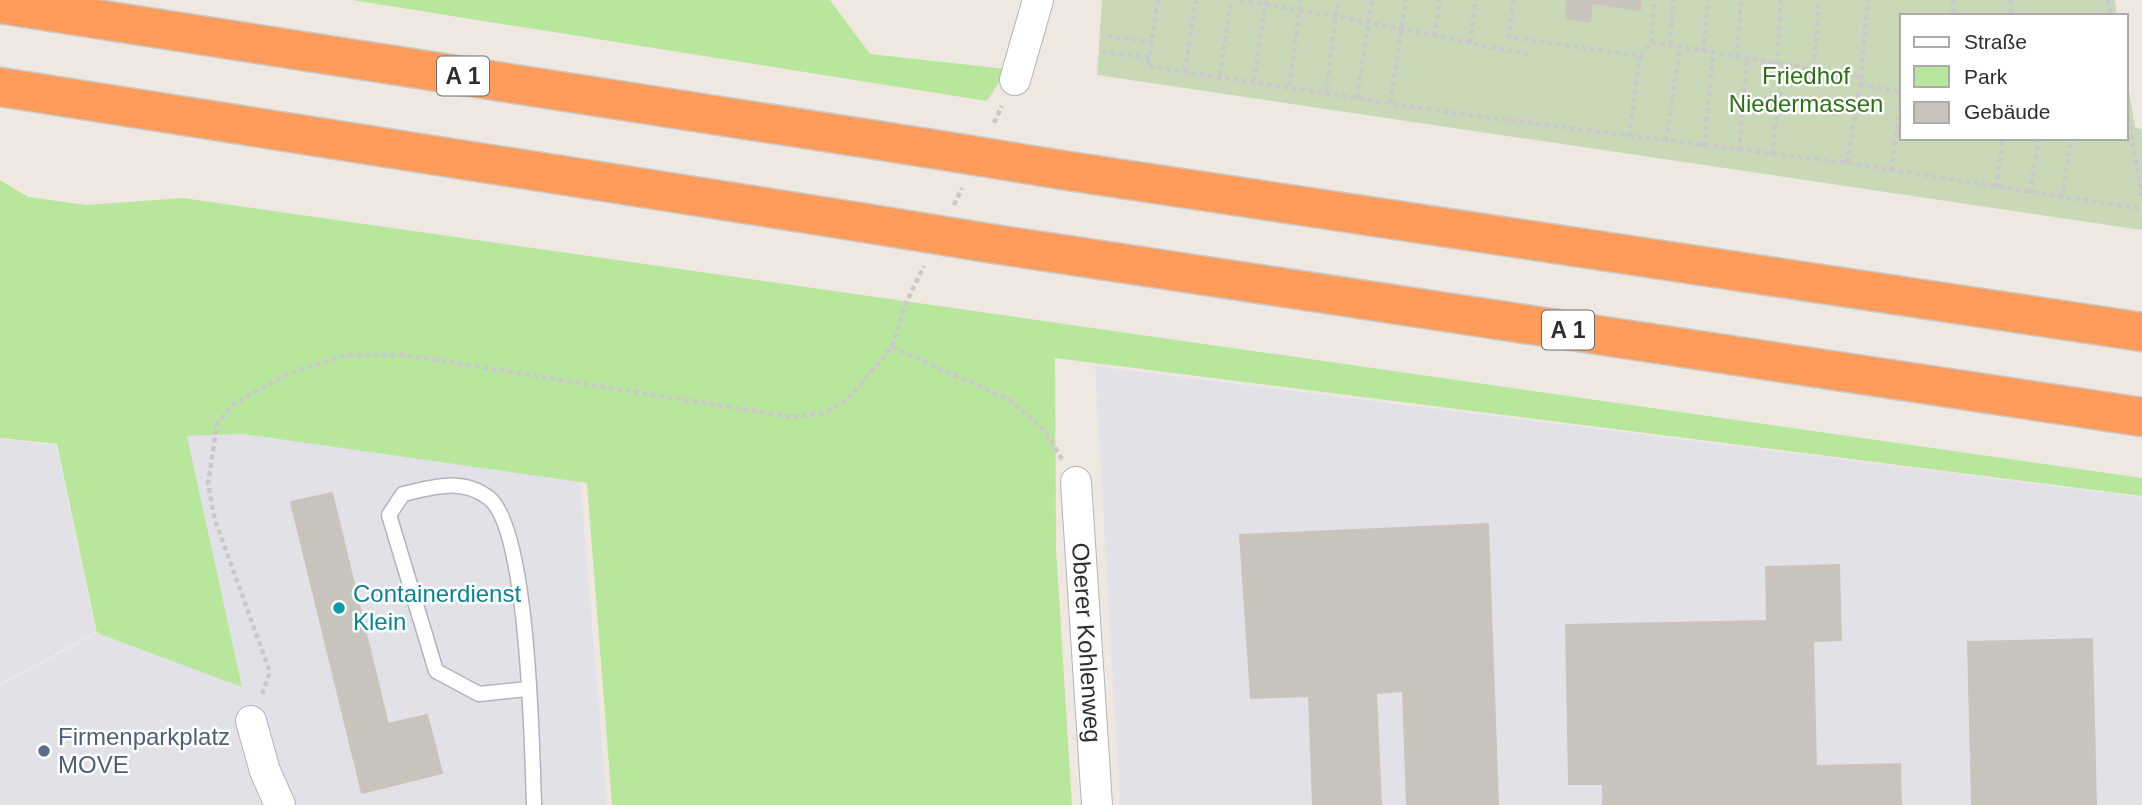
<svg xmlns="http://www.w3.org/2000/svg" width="2142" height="805" viewBox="0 0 2142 805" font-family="Arial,sans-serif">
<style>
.industrial{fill:#e3e1e8}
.green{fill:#b9e69d}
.cemetery{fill:#c9d9b8}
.building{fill:#c8c3bc;stroke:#cbc4ba;stroke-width:2}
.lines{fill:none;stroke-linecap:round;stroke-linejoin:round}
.lane-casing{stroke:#b1b4be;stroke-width:17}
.street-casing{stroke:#b1b4be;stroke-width:32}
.highway-casing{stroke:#c9c9c9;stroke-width:41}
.path{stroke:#c9c9c9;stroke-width:4.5;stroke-dasharray:5 3.5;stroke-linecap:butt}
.lane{stroke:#fff;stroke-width:14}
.street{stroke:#fff;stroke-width:30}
.highway{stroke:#ff9c5c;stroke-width:38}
.highway-bridge-casing{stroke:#c9c9c9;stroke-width:41;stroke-linecap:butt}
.highway-bridge{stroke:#ff9c5c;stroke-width:38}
.culture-dot{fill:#0f9aa8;stroke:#fff;stroke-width:2.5}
.service-dot{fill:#5c6f8a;stroke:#fff;stroke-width:2.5}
.labels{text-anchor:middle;stroke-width:5;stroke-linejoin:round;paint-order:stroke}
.shield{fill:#fff;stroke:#6d6d6d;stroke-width:2}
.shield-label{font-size:23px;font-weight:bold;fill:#2e2e2e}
.park-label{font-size:24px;fill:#2f6f1a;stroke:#fff}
.culture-label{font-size:24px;fill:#0d838f;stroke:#fff;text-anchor:start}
.street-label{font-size:24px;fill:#2e2e2e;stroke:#fff}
.service-label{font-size:24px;fill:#4e5e75;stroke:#fff;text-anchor:start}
</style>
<rect width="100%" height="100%" fill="#efe8e1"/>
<g class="industrial">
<polygon points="1095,366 2142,497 2142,805 1120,805"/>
<polygon points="244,434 580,482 607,805 0,805 0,686 97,633 242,686 186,436"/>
<polygon points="0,439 56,445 96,632 0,684"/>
</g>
<g class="green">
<polygon points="352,0 830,0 870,54 1007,69 987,101"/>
<polygon points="0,180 28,197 86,205 183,198 2142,478 2142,496 1055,358 1056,548 1072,805 612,805 587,483 244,434 187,436 242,687 97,633 57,444 0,438"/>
</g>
<polygon class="cemetery" points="1102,0 2115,0 2117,16 1902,16 1902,138 2126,138 2126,73 2135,127 2142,129 2142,230 1097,75"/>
<g class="building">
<polygon points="1567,0 1641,0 1640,10 1592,3 1590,22 1566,18"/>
<polygon points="332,493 388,724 427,715 442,773 362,793 291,502"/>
<polygon points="1488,524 1498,805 1407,805 1403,691 1376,693 1381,805 1313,805 1309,696 1251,698 1240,535"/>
<polygon points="1839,565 1841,640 1813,641 1816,766 1900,764 1901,805 1603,805 1603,784 1569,784 1566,625 1767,621 1766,567"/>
<polygon points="2092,639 2096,805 1972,805 1968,642"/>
</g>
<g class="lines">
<g class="lane-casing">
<path id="lane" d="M 527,689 L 479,694 L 436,671 L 389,515 L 403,494 C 433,487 462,477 489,498 C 529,530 532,748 534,805"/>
</g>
<g class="street-casing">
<g id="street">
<polyline points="1015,80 1038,0"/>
<path id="s1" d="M 1076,482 L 1097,805"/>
<polyline points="251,721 265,771 280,805"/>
</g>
</g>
<g class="highway-casing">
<g id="highway">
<polyline points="0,4 927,148"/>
<polyline points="0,87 859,222"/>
<polyline points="1062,170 2142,332"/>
<polyline points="994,244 2142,417"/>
</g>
</g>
<g class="path">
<polyline points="1158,0 1148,66 1460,114 1847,163 2142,209"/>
<polyline points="1240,0 1368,22 1530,55"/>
<polyline points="1513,0 1509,37 1640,56 1652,43 1670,45 1861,77"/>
<polyline points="1953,0 1953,16"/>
<polyline points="2011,0 2011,16"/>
<polyline points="2108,0 2111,16"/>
<polyline points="1107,36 1152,42"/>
<polyline points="1434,36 1440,0"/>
<polyline points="1470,43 1476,0"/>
<polyline points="1652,43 1654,0"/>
<polyline points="1670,45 1673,0"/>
<polyline points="1102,52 1149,57"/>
<polyline points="1703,52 1708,0"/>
<polyline points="1737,57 1741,0"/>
<polyline points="1777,64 1781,0"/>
<polyline points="1814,68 1819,0"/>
<polyline points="1185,71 1196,0"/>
<polyline points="1220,75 1231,0"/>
<polyline points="1254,81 1266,0"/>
<polyline points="1860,85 1902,92"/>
<polyline points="1289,86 1301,0"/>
<polyline points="1326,92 1338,0"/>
<polyline points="1357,98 1372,0"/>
<polyline points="1390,103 1406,0"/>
<polyline points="2126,109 2142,196"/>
<polyline points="994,123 1002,106"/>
<polyline points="1629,136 1640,56"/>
<polyline points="1666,141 1680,47"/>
<polyline points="1704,147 1713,54"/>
<polyline points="1739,151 1747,59"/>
<polyline points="1772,155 1783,64"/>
<polyline points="1847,163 1861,77 1868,0"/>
<polyline points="1891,171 1902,95"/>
<polyline points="1996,188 2003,138"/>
<polyline points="2030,193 2039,138"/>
<polyline points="2062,198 2071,138"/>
<polyline points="954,205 962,188"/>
<polyline points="892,347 1008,399 1044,430 1062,459"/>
<polyline points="262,694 270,672 215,520 208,484 217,424 234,404 287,374 345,355 405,355 792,417 825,413 848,399 892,347 905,305 924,266"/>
</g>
<use href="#lane" class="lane"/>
<use href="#street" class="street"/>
<use href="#highway" class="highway"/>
<g class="highway-bridge-casing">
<g id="highway-bridge">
<polyline points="927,148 1062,170"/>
<polyline points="859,222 994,244"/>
</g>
</g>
<use href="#highway-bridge" class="highway-bridge"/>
</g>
<circle class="culture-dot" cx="339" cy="608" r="7"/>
<circle class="service-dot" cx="44" cy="751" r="7"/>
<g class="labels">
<g class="shield">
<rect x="437" y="56.5" width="52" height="39" rx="5"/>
<rect x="1542" y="310.5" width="52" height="39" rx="5"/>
</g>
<g class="shield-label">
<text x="463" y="84">A 1</text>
<text x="1568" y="338">A 1</text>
</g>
<g class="park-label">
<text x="1806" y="84">Friedhof<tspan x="1806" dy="28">Niedermassen</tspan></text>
</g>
<g class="culture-label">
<text x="353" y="602">Containerdienst<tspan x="353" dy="28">Klein</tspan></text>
</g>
<g class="street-label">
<text dy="8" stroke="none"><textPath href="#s1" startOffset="161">Oberer Kohlenweg</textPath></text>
</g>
<g class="service-label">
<text x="58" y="745">Firmenparkplatz<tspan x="58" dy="28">MOVE</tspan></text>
</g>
</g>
<rect x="1900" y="14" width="228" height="126" fill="#ffffff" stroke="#ababab" stroke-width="2"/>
<rect x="1914" y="37" width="35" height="10" fill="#ffffff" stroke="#ababab" stroke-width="2"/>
<text x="1964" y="49" font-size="21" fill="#2e2e2e">Straße</text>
<rect x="1914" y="66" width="35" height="21" fill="#b9e69d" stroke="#ababab" stroke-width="2"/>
<text x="1964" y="84" font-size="21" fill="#2e2e2e">Park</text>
<rect x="1914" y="102" width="35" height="21" fill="#c8c3bc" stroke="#ababab" stroke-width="2"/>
<text x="1964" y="119" font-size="21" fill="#2e2e2e">Gebäude</text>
</svg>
